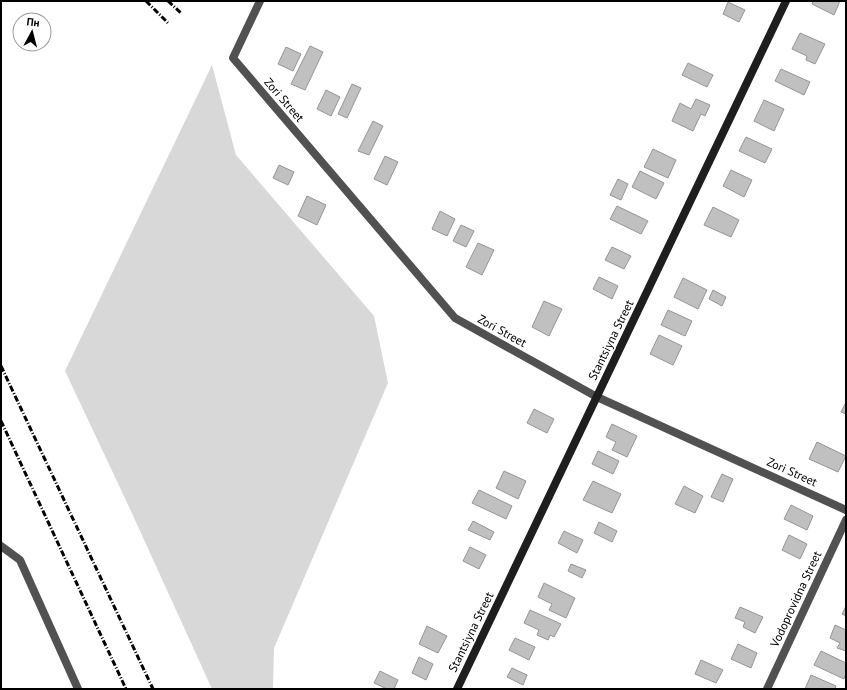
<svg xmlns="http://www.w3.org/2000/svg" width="847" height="690" viewBox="0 0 847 690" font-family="'PT Sans',sans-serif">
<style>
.green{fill:#d8d8d8}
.building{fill:#c0c0c0;stroke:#959595}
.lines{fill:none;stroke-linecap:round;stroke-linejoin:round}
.street{stroke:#515151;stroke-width:8}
.secondary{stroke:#1e1e1e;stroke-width:8}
.rail{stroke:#000;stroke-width:3;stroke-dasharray:6 2 1 2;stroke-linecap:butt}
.labels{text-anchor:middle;stroke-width:3;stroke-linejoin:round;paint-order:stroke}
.street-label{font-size:12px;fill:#000;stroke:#fff}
</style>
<rect width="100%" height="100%" fill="#fff"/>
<polygon class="green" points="212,65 236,155 374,316 388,383 274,648 273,689 212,689 130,509 65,371"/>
<g class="building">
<polygon points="813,1 840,1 834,15 812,4"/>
<polygon points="728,2 745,10 739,22 723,14"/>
<polygon points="800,33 825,44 815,64 806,60 807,56 792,49"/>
<polygon points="310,46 323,52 305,90 291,84"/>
<polygon points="286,47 301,54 293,71 278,64"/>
<polygon points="688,63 713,75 707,87 682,75"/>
<polygon points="781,69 810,82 804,95 775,81"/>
<polygon points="352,84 361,88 347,118 338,114"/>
<polygon points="326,90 340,97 331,116 317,109"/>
<polygon points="696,99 710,105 705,116 701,114 693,131 672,121 680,103 691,109"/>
<polygon points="764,100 784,109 774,131 754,121"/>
<polygon points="373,121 383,126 369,155 358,151"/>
<polygon points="746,137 772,149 765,163 739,151"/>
<polygon points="653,149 676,160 668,178 644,167"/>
<polygon points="385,156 398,162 387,185 374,179"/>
<polygon points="279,165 294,172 288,185 273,178"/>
<polygon points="731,170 752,180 744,197 723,186"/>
<polygon points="640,171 664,183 656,199 632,187"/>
<polygon points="618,179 628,184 621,200 610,195"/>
<polygon points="307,196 326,205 317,225 298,216"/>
<polygon points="617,206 648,221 641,234 610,219"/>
<polygon points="713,207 739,220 731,237 704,225"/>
<polygon points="440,211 455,219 447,236 432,229"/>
<polygon points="461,225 474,231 466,247 453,241"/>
<polygon points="478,243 494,250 482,275 466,267"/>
<polygon points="612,247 631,256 624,269 605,260"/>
<polygon points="599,277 618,286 612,299 593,289"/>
<polygon points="683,278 707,290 698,309 674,297"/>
<polygon points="713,290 726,297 722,306 709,299"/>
<polygon points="544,301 562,309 549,336 532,327"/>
<polygon points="668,310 692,321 685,336 661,325"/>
<polygon points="659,335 682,346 673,365 650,354"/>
<polygon points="845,404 846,404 846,414 841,412"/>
<polygon points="534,409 554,419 547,433 527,423"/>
<polygon points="612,424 637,436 627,457 612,450 616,442 606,437"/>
<polygon points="817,442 846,456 838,472 809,459"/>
<polygon points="598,451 619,461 613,474 592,464"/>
<polygon points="504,471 526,481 518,499 496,488"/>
<polygon points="722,474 733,479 723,502 711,497"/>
<polygon points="593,481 621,494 612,513 583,500"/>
<polygon points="684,486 703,496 695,513 675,504"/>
<polygon points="479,490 512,506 506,519 472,503"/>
<polygon points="791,505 813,516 807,530 784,519"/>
<polygon points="473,521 494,532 490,540 468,530"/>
<polygon points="599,522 617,531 612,542 594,533"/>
<polygon points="564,531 583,540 577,553 558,543"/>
<polygon points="789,535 807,544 800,559 782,550"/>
<polygon points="470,547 486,555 479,569 463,561"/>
<polygon points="571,564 586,570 582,578 568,571"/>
<polygon points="544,583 575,598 566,618 549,610 552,604 538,597"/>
<polygon points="846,606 846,616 842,614"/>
<polygon points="740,607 763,617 755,633 743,627 745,622 735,618"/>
<polygon points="530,610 561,624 554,637 550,635 548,640 537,635 539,630 524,623"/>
<polygon points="835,625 846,630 846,651 837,648 840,643 830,638"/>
<polygon points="427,626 447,636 438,653 419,644"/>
<polygon points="515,638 535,647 529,660 509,650"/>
<polygon points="738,644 757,653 751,668 731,659"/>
<polygon points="821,651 846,663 846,673 844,679 814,665"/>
<polygon points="419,657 433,664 426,680 412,673"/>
<polygon points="701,660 723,670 716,683 695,674"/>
<polygon points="512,668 527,675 523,685 507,677"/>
<polygon points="380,671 398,680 394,689 387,689 374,683"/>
<polygon points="811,675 836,686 835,689 805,689"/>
</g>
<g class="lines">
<g class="street">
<polyline points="260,1 233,58 455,318 597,397 846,510"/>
<polyline points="1,546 20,560 78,689"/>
<polyline points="767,689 846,520"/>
</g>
<polyline class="secondary" points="457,689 786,1"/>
<g class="rail">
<polyline points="146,1 168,23"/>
<polyline points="168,1 181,13"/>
<polyline points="1,366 153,689"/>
<polyline points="1,421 126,689"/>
</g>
</g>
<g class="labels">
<g class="street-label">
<text transform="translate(284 100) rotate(49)" y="4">Zori Street</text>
<text transform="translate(502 331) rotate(29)" y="4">Zori Street</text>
<text transform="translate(611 340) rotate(-64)" y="4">Stantsiyna Street</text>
<text transform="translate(792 472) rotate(24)" y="4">Zori Street</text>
<text transform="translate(796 599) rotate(-65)" y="4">Vodoprovidna Street</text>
<text transform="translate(471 632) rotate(-64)" y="4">Stantsiyna Street</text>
</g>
</g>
<rect width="847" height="690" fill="none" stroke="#000000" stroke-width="4"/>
<g transform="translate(32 32) rotate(7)"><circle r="19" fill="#ffffff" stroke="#999999"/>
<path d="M0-3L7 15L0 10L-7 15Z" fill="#000000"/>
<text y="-6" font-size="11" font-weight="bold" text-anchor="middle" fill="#000000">Пн</text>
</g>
</svg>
